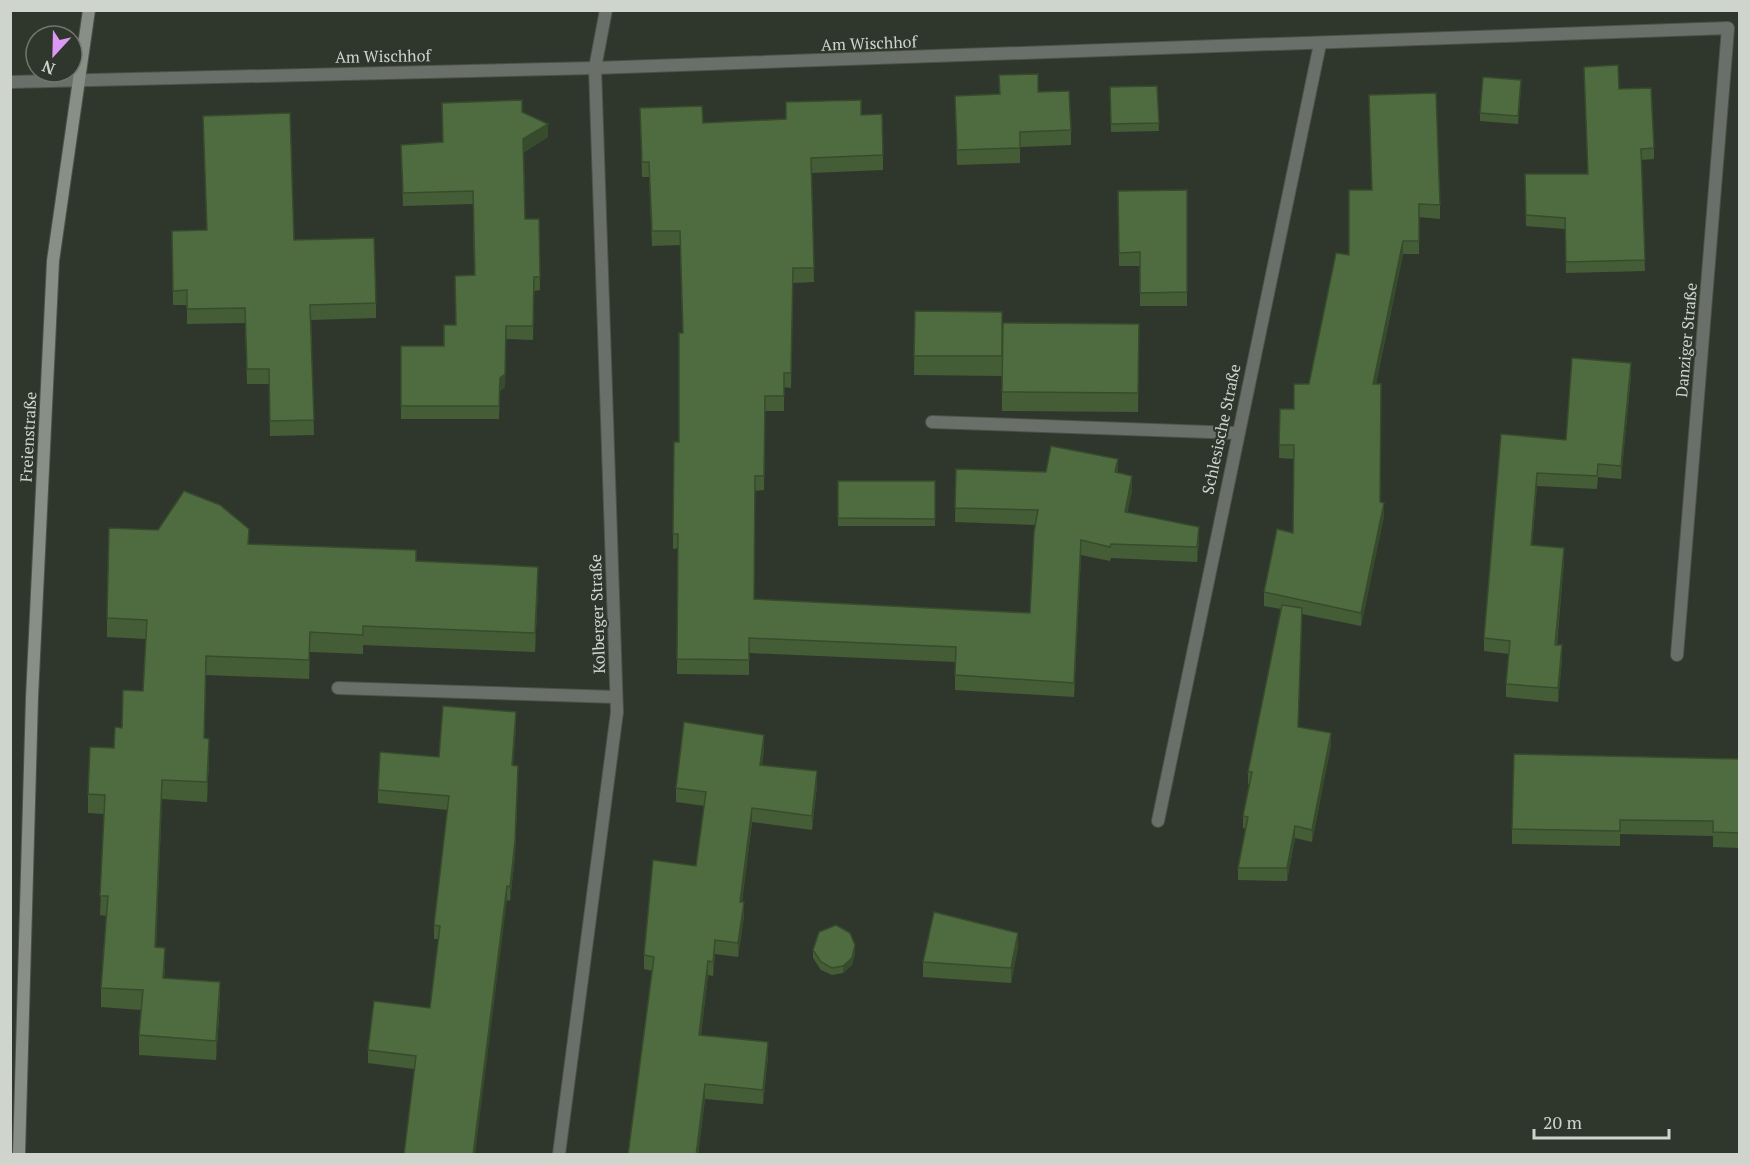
<svg xmlns="http://www.w3.org/2000/svg" width="1750" height="1165" viewBox="0 0 1750 1165" font-family="'PT Serif',serif">
<style>
.lines{fill:none;stroke-linecap:round;stroke-linejoin:round}
.lane-casing{stroke:#4c5349;stroke-width:14}
.street-casing{stroke:#4c5349;stroke-width:14}
.secondary-casing{stroke:#4c5349;stroke-width:14}
.lane{stroke:#6b6f69;stroke-width:12}
.street{stroke:#6b6f69;stroke-width:12}
.secondary{stroke:#898f86;stroke-width:12}
.wall{fill:#445d37}
.shaded-wall{fill:#374c2d}
.building{fill:#4f6c40;stroke:#374c2d;stroke-width:1.5}
.labels{text-anchor:middle;stroke-width:4.5;stroke-linejoin:round;paint-order:stroke}
.street-label{font-size:16px;fill:#cfd4cd;stroke:#2f372c}
</style>
<rect width="100%" height="100%" fill="#2f372c"/>
<g class="lines">
<g class="lane-casing">
<g id="lane">
<polyline points="932,422 1237,433"/>
<polyline points="338,688 616,697"/>
</g>
</g>
<g class="street-casing">
<g id="street">
<polyline points="10,82 595,68 1728,28 1677,655"/>
<polyline points="1158,821 1320,44"/>
<polyline points="559,1154 617,712 595,68 606,10"/>
</g>
</g>
<g class="secondary-casing">
<polyline id="secondary" points="19,1154 32,697 53,261 89,10"/>
</g>
<use href="#lane" class="lane"/>
<use href="#street" class="street"/>
<use href="#secondary" class="secondary"/>
</g>
<g class="wall">
<polygon points="1157,86 1159,131 1111,132 1110,87"/>
<polygon points="1521,88 1518,124 1480,121 1480,113"/>
<polygon points="1619,89 1654,148 1654,159 1641,160 1645,271 1566,273 1565,229 1526,226 1525,174 1587,174"/>
<polygon points="1038,92 1071,130 1071,145 1020,147 1020,163 957,165 955,96"/>
<polygon points="442,103 522,112 548,137 524,152 525,219 539,219 540,290 534,291 533,340 506,339 505,387 500,391 499,419 401,419 401,346 444,346 455,325 474,275 473,204 403,206 401,145 443,142"/>
<polygon points="640,108 703,123 786,119 861,115 883,155 883,170 811,173 814,282 793,283 791,388 784,387 784,411 765,411 764,490 755,491 754,599 1030,613 1035,525 955,522 956,469 1118,473 1132,491 1127,512 1199,542 1197,562 1111,558 1110,561 1081,555 1074,697 955,690 955,662 749,653 749,675 677,674 678,548 673,549 673,534 679,442 683,333 680,245 652,246 649,177 642,177"/>
<polygon points="203,116 294,240 376,303 376,318 311,320 314,435 270,436 269,384 247,384 245,323 187,324 187,305 173,305 172,231 207,230"/>
<polygon points="1187,190 1187,306 1140,306 1140,266 1119,266 1118,191"/>
<polygon points="1349,190 1440,205 1440,219 1419,217 1419,254 1403,254 1376,384 1380,502 1384,516 1361,626 1302,614 1298,727 1331,745 1312,842 1295,838 1287,881 1238,880 1238,868 1246,829 1243,828 1243,816 1249,784 1248,784 1248,772 1281,609 1264,606 1264,592 1293,533 1294,459 1279,458 1280,409 1294,409 1309,384 1349,255"/>
<polygon points="915,311 1002,312 1002,376 914,375"/>
<polygon points="1139,324 1138,412 1002,411 1002,392"/>
<polygon points="1631,376 1621,479 1598,477 1597,489 1537,486 1532,545 1564,561 1557,645 1562,659 1558,702 1506,697 1506,684 1509,654 1484,651 1484,638 1501,434 1566,440"/>
<rect x="838" y="481" width="97" height="45"/>
<polygon points="158,530 249,544 416,561 538,586 535,652 363,645 363,654 310,652 309,679 206,675 204,738 209,758 207,802 162,799 156,947 165,967 164,978 220,1001 216,1060 139,1055 139,1035 141,1010 101,1007 101,988 106,916 100,915 104,814 88,813 88,794 114,748 122,728 143,691 146,639 107,637 107,618"/>
<polygon points="516,726 513,765 518,780 515,855 510,901 507,900 414,1069 368,1063 368,1050 430,1008 439,939 434,939 434,925 448,810 378,803 378,790 439,757"/>
<polygon points="764,749 762,765 817,785 812,830 752,822 742,902 744,916 738,957 715,954 713,976 708,975 701,1035 768,1056 763,1104 705,1099 698,1155 628,1155 653,971 644,969 644,955 696,866 705,806 676,802 676,788"/>
<polygon points="1740,759 1740,848 1713,847 1713,836 1620,834 1620,846 1512,844 1512,829"/>
<polygon points="1018,947 1011,983 923,977 923,962"/>
<polygon points="813,950 855,953 852,965 843,973 832,975 821,970 813,958"/>
</g>
<g class="shaded-wall">
<polygon points="548,124 548,137 523,152 523,139"/>
<polygon points="1403,241 1403,254 1373,398 1373,384"/>
<polygon points="506,326 505,387 500,391 499,419 500,378"/>
<polygon points="1631,363 1631,376 1621,479 1621,466"/>
<polygon points="1118,459 1118,474 1115,472"/>
<polygon points="1537,473 1537,486 1531,558 1531,545"/>
<polygon points="1132,476 1132,491 1125,526 1125,512"/>
<polygon points="1384,503 1384,516 1361,626 1361,613"/>
<polygon points="1199,527 1199,542 1197,562 1197,547"/>
<polygon points="1081,540 1081,555 1074,697 1074,683"/>
<polygon points="1564,548 1564,561 1555,658 1555,645"/>
<polygon points="538,567 538,586 535,652 535,633"/>
<polygon points="310,632 310,652 309,679 309,660"/>
<polygon points="1562,645 1562,659 1558,702 1558,688"/>
<polygon points="516,712 516,726 512,779 512,765"/>
<polygon points="1331,733 1331,745 1312,842 1312,830"/>
<polygon points="764,735 764,749 760,779 760,765"/>
<polygon points="209,739 209,758 207,802 207,782"/>
<polygon points="518,766 515,855 510,901 510,887"/>
<polygon points="817,771 817,785 812,830 812,816"/>
<polygon points="162,780 162,799 155,966 155,947"/>
<polygon points="752,808 752,822 740,916 740,902"/>
<polygon points="1295,826 1295,838 1287,881 1287,868"/>
<polygon points="507,886 507,900 475,1155 473,1155"/>
<polygon points="744,902 744,916 738,957 738,943"/>
<polygon points="1018,933 1018,947 1011,983 1011,968"/>
<polygon points="715,940 715,954 713,976 713,962"/>
<polygon points="855,945 855,953 852,965 843,973 843,966"/>
<polygon points="165,948 165,967 163,997 163,978"/>
<polygon points="708,961 708,975 699,1049 699,1035"/>
<polygon points="220,982 220,1001 216,1060 216,1041"/>
<polygon points="768,1042 768,1056 763,1104 763,1090"/>
<polygon points="705,1084 705,1099 698,1155 696,1155"/>
</g>
<g class="building">
<polygon points="1618,65 1619,89 1651,88 1654,148 1641,149 1645,260 1566,262 1565,218 1526,215 1525,174 1588,174 1584,67"/>
<polygon points="1038,74 1038,92 1069,91 1071,130 1020,132 1020,148 957,150 955,96 1000,94 999,75"/>
<polygon points="1483,77 1521,80 1518,116 1480,113"/>
<polygon points="1157,86 1159,123 1111,124 1110,87"/>
<polygon points="1436,93 1440,205 1419,204 1419,241 1403,241 1373,384 1381,384 1380,502 1384,503 1361,613 1264,592 1277,529 1293,533 1294,445 1279,445 1280,409 1294,409 1294,384 1309,384 1336,253 1349,255 1349,190 1372,190 1369,95"/>
<polygon points="522,100 522,112 548,124 523,139 525,219 539,219 540,277 534,277 533,326 506,326 505,374 500,378 499,406 401,406 401,346 444,346 444,325 456,325 455,276 475,275 473,191 403,193 401,145 443,142 442,103"/>
<polygon points="861,100 861,115 882,114 883,155 811,158 814,268 793,268 791,373 784,373 784,396 765,396 764,476 755,476 754,599 1030,613 1034,532 1038,510 955,508 956,469 1046,472 1051,446 1118,459 1115,472 1132,476 1125,512 1199,527 1197,547 1111,544 1110,547 1081,540 1074,683 955,675 956,647 749,638 749,660 677,659 678,534 673,534 674,442 679,442 679,333 683,333 680,231 652,231 649,162 642,162 640,108 702,106 703,123 786,119 786,102"/>
<polygon points="290,113 294,240 374,238 376,303 310,305 314,420 270,421 269,369 247,369 245,308 187,309 187,290 173,291 172,231 207,230 203,116"/>
<polygon points="1187,190 1187,292 1140,293 1140,252 1119,253 1118,191"/>
<polygon points="915,311 1002,312 1002,356 914,356"/>
<polygon points="1003,323 1139,324 1138,393 1002,392"/>
<polygon points="1572,358 1631,363 1621,466 1598,464 1597,476 1537,473 1531,545 1564,548 1555,645 1562,645 1558,688 1506,684 1510,641 1484,638 1501,434 1566,440"/>
<polygon points="838,481 935,481 935,519 838,518"/>
<polygon points="184,491 220,505 249,529 248,544 416,550 416,561 538,567 535,633 363,626 363,635 310,632 309,660 206,656 204,738 209,739 207,782 162,780 155,947 165,948 163,978 220,982 216,1041 139,1035 143,990 101,988 108,896 100,896 105,795 88,794 90,747 114,748 115,727 122,728 123,690 143,691 147,620 107,618 109,528 158,530"/>
<polygon points="1282,605 1302,608 1298,727 1331,733 1312,830 1295,826 1287,868 1238,868 1248,817 1243,816 1252,772 1248,772"/>
<polygon points="443,706 516,712 512,765 518,766 515,841 510,887 507,886 473,1155 404,1155 416,1056 368,1050 374,1001 430,1008 440,926 434,925 449,796 378,790 380,752 439,757"/>
<polygon points="684,722 764,735 760,765 817,771 812,816 752,808 740,902 744,902 738,943 715,940 713,962 708,961 699,1035 768,1042 763,1090 705,1084 696,1155 628,1155 654,957 644,955 653,860 696,866 706,792 676,788"/>
<polygon points="1514,754 1740,759 1740,833 1713,832 1713,821 1620,820 1620,831 1512,829"/>
<polygon points="934,912 1018,933 1011,968 923,962"/>
<polygon points="836,925 850,933 855,945 852,958 843,966 832,968 821,962 813,950 819,932"/>
</g>
<g class="labels">
<g class="street-label">
<text transform="translate(869 43) rotate(-2)" y="6">Am Wischhof</text>
<text transform="translate(383 56) rotate(-1)" y="6">Am Wischhof</text>
<text transform="translate(1686 340) rotate(-85)" y="6">Danziger Straße</text>
<text transform="translate(1221 429) rotate(-78)" y="6">Schlesische Straße</text>
<text transform="translate(28 437) rotate(-87)" y="6">Freienstraße</text>
<text transform="translate(597 614) rotate(-92)" y="6">Kolberger Straße</text>
</g>
</g>
<rect width="1750" height="1165" fill="none" stroke="#cfd4cd" stroke-width="24"/>
<g transform="translate(54 54) rotate(202)"><circle r="28" fill="#2f372c" stroke="#6f766c" stroke-width="1.5"/>
<path d="M0-4.5L10 22L0 15L-10 22Z" fill="#db99f5"/>
<text y="-9" font-size="16" font-weight="bold" text-anchor="middle" fill="#cfd4cd">N</text>
</g>
<path d="M1534 1129v9h135v-9" fill="none" stroke="#cfd4cd" stroke-width="3"/>
<text x="1543" y="1129" font-size="18" fill="#cfd4cd" stroke="#2f372c" stroke-width="4.5" paint-order="stroke">20 m</text>
</svg>
